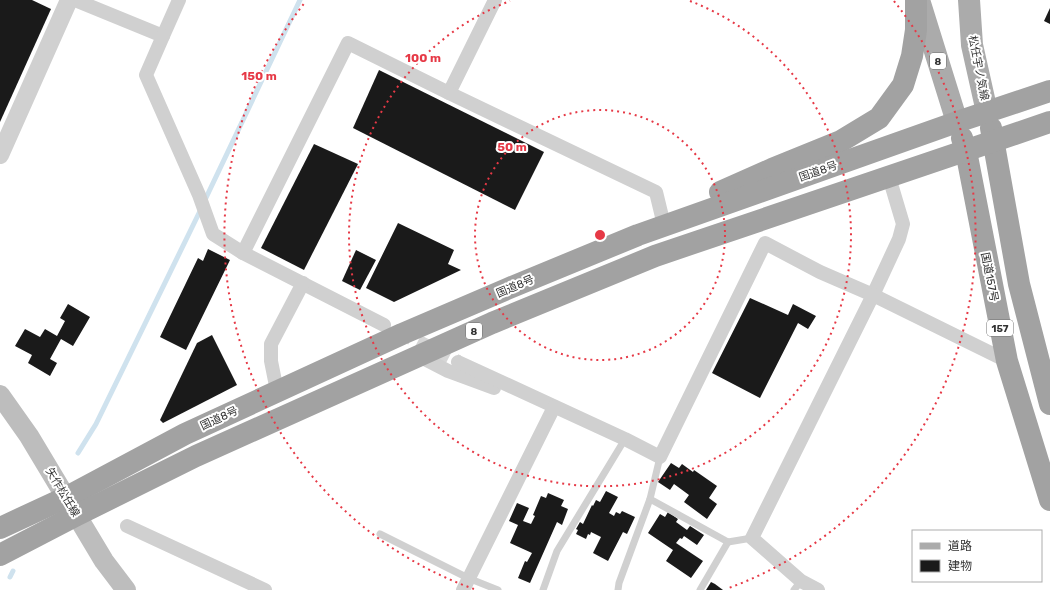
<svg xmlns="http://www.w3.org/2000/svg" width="1050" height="590" viewBox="0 0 1050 590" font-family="Rubik,'Noto Sans JP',sans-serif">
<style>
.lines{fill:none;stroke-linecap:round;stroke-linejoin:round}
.stream{stroke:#cfe2ee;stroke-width:5}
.building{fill:#1a1a1a}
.minor-tunnel{stroke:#d6d6d6;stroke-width:14;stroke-dasharray:14 7;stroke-linecap:butt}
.service{stroke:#d0d0d0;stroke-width:7}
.minor{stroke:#d0d0d0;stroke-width:14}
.tertiary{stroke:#d0d0d0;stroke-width:18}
.secondary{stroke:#bdbdbd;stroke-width:20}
.primary{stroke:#ababab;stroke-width:22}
.trunk{stroke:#a2a2a2;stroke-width:22}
.ring{fill:none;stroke:#e63946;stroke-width:2;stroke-dasharray:2 4}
.labels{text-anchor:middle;stroke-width:4;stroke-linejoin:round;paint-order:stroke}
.shield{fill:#fff;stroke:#707070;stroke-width:1}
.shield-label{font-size:10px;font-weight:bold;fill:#333}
.street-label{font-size:11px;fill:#333;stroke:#fff}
.centre{fill:#e63946;stroke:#fff;stroke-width:2}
.ring-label{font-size:12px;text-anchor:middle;font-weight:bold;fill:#e63946;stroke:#fff;stroke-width:4;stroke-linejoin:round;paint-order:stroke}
</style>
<rect width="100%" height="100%" fill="#fff"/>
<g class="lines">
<g class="stream">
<polyline points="204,202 300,0"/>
<polyline points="78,453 96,424 201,209"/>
<polyline points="10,577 13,571"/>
</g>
</g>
<g class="building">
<polygon points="0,0 32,0 51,9 0,122"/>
<polygon points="1050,8 1050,24 1044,21"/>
<polygon points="379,70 544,152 515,210 353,128"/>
<polygon points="314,144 358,164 304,270 261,248"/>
<polygon points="398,223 454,250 448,264 461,270 394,302 366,288"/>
<polygon points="208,249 230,260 186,350 160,337 198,258 203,261"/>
<polygon points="356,250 376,260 360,290 342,281"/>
<polygon points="750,298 788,315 793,304 816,316 808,329 798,323 760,398 712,373"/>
<polygon points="68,304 90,317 73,346 61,339 50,359 57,363 50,376 28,363 32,355 15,346 25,329 40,337 45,329 57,336 65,321 60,318"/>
<polygon points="212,335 237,385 163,423 160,420 197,343"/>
<polygon points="671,463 679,468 682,464 693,472 694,470 717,486 709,498 717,504 707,519 684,502 689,495 674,484 670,490 658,482"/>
<polygon points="606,491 618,497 609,513 614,516 616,512 620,514 622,511 635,517 627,534 623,532 608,561 593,553 601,537 591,532 590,535 588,534 586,539 576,534 578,530 576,529 580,522 583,524 592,505 593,506 596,500 600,502"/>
<polygon points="548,493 564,500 561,506 568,509 562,525 557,522 530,583 518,578 525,561 527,562 532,553 510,543 518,525 509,521 517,503 529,508 523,521 531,524 535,516 533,515 541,496 546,498"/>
<polygon points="668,512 678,519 676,522 687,530 690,526 704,535 697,545 684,536 682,539 680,538 676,543 703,561 691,578 666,561 673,550 648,533 660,514 665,517"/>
<polygon points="711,582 715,584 723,590 706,590"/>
</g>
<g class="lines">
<polyline class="minor-tunnel" points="399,332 458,362"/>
<g class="service">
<polyline points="660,457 650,499 728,542 752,538"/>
<polyline points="380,534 468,578 498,590"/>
<polyline points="543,590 557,551 625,439"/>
<polyline points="618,590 619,583 650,499"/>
<polyline points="700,590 728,542"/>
<polyline points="794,590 801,581"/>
</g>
<g class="minor">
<polyline points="75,0 163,36 179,0"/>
<polyline points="163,36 146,75 199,195 213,234 243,253 348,43 449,93 495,0"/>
<polyline points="449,93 656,192 664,225"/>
<polyline points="243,253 384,325"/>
<polyline points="419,356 448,371 494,388"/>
<polyline points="458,362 625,439 660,457 765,243 820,272 873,295 899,239 903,224 889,177"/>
<polyline points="277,391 271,361 271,344 303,283"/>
<polyline points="127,526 265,590"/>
<polyline points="463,590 554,407"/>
<polyline points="818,590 801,581 752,538 873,295 1007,361"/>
</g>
<polyline class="tertiary" points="0,155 69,0"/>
<polyline class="secondary" points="0,395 29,436 104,561 126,590"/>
<g class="primary">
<polyline points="919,0 957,122"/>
<polyline points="969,0 972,45 987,112"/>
</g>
<g class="trunk">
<polyline points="991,128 1019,284 1050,404"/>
<polyline points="962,138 966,151 1007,361 1050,500"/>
<polyline points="720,192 772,169 841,141 879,118 903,85 912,56 916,30 916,0"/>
<polyline points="0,528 67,497 185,434 402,334 507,289 638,235 957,122 1050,91"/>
<polyline points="0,555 77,515 196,456 492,323 655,256 1050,122"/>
</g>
</g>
<g class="ring">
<circle cx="600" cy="235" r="125"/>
<path d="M690 1A251 251 0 1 1 510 1"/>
<path d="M474 589A376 376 0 0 1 306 1M894 1A376 376 0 0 1 726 589"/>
</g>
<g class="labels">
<g class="shield">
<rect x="930" y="53" width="16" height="16" rx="3"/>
<rect x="987" y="320" width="26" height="16" rx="3"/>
<rect x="466" y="323" width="16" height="16" rx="3"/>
</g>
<g class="shield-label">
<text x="938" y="65">8</text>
<text x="1000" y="332">157</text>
<text x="474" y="335">8</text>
</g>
<g class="street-label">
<text transform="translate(979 68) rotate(79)" y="4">松任宇ノ気線</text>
<text transform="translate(818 171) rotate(-19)" y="4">国道8号</text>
<text transform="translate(990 277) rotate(79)" y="4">国道157号</text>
<text transform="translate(515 286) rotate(-23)" y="4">国道8号</text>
<text transform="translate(219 418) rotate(-25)" y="4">国道8号</text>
<text transform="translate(63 492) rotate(59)" y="4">矢作松任線</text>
</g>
</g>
<circle cx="600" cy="235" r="6" class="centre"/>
<g class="ring-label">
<text x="423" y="62">100 m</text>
<text x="259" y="80">150 m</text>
<text x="512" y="151">50 m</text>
</g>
<rect x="912" y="530" width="130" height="52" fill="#ffffff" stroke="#adadad"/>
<rect x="920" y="543" width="20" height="6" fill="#ababab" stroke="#adadad"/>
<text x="948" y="550" font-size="12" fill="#333333">道路</text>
<rect x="920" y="560" width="20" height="12" fill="#1a1a1a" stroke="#adadad"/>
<text x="948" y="570" font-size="12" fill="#333333">建物</text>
</svg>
